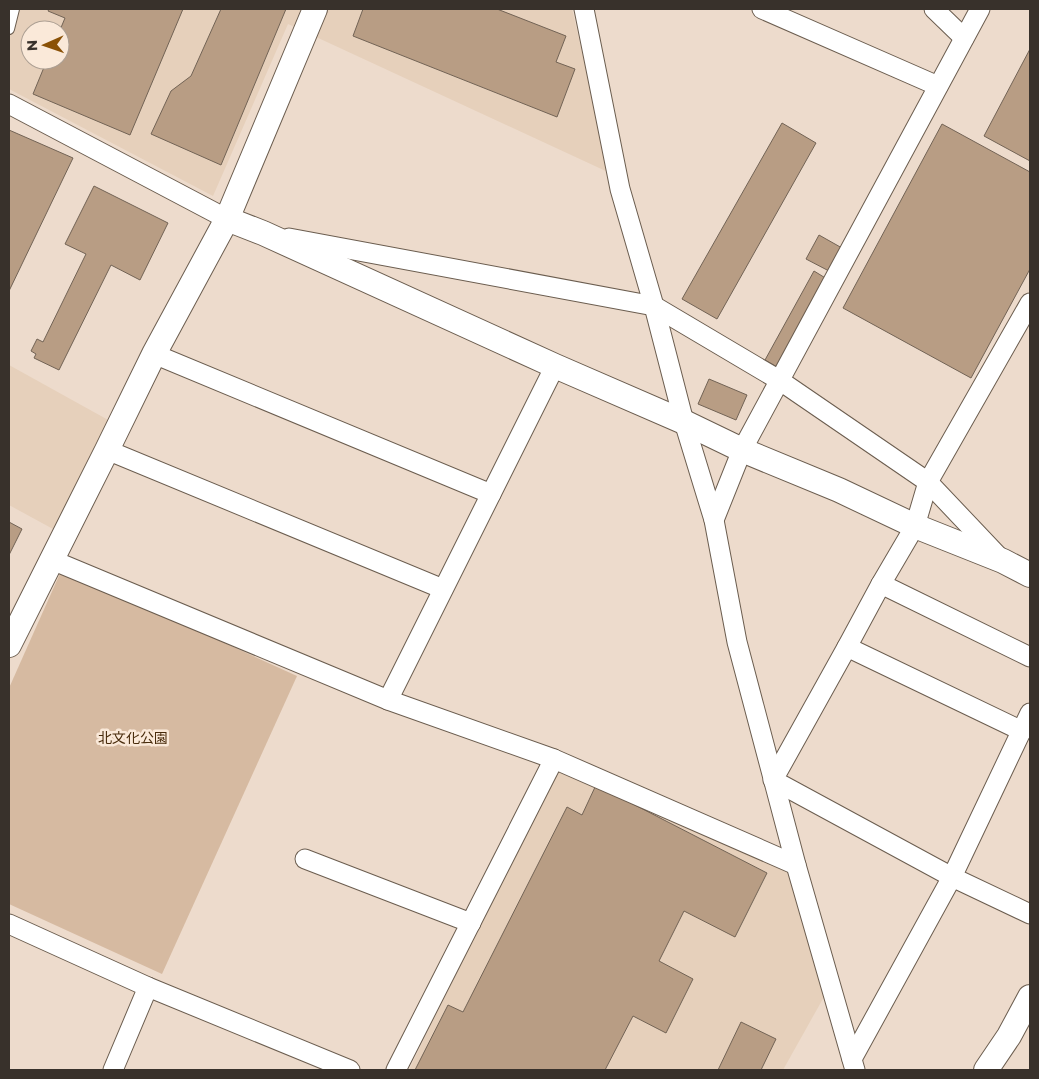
<svg xmlns="http://www.w3.org/2000/svg" width="1039" height="1079" viewBox="0 0 1039 1079" font-family="Montserrat,'Noto Sans JP',sans-serif">
<style>
.built{fill:#e6d0bb;fill-rule:evenodd}
.green{fill:#d6baa1}
.building{fill:#b89d84;stroke:#726355}
.lines{fill:none;stroke-linecap:round;stroke-linejoin:round}
.service-casing{stroke:#6b5d4f;stroke-width:12}
.minor-casing{stroke:#6b5d4f;stroke-width:21}
.tertiary-casing{stroke:#6b5d4f;stroke-width:26}
.service{stroke:#fff;stroke-width:10}
.minor{stroke:#fff;stroke-width:19}
.tertiary{stroke:#fff;stroke-width:24}
.labels{text-anchor:middle;stroke-width:5;stroke-linejoin:round;paint-order:stroke}
.park-label{font-size:14px;fill:#482b0b;stroke:#fae9d9}
</style>
<rect width="100%" height="100%" fill="#eddbcc"/>
<g class="built">
<path d="M 9,9 L 572,9 L 610,173 L 288,24 L 213,196 L 9,89 ZM 30,30 L 60,30 L 60,60 L 30,60 Z"/>
<polygon points="9,365 110,421 53,529 9,505"/>
<polygon points="558,763 806,875 834,979 783,1070 409,1070"/>
</g>
<polygon class="green" points="62,569 297,676 162,974 9,904 9,688"/>
<g class="building">
<polygon points="49,9 183,9 130,135 33,94 47,60 60,60 60,30 65,18 48,11"/>
<polygon points="221,9 286,9 221,165 151,134 171,91 191,76"/>
<polygon points="363,9 497,9 566,36 556,62 575,69 557,117 353,36"/>
<polygon points="1030,49 1030,161 984,136"/>
<polygon points="782,123 816,143 717,319 682,299"/>
<polygon points="942,124 1030,172 1030,269 971,378 843,308"/>
<polygon points="9,130 73,158 9,291"/>
<polygon points="94,186 168,223 140,280 111,265 59,370 34,358 36,354 31,351 37,339 43,342 86,254 65,244"/>
<polygon points="819,235 842,248 829,271 806,259"/>
<polygon points="814,271 827,279 779,368 765,360"/>
<polygon points="709,379 747,395 736,420 698,404"/>
<polygon points="9,522 22,529 9,555"/>
<polygon points="596,785 767,873 735,937 684,911 659,961 693,979 666,1033 633,1016 605,1070 415,1070 448,1005 463,1012 567,807 582,815"/>
<polygon points="741,1022 776,1039 761,1070 718,1070"/>
</g>
<g class="lines">
<g class="service-casing">
<polyline id="service" points="9,29 14,9"/>
</g>
<g class="minor-casing">
<g id="minor">
<polyline points="584,9 620,189 654,306 684,422 714,520 737,642 796,865 855,1070"/>
<polyline points="762,9 938,86"/>
<polyline points="934,9 964,38"/>
<polyline points="9,104 227,219"/>
<polyline points="289,238 654,306 779,380 928,482 1000,558"/>
<polyline points="1030,303 928,482 915,526 881,584 847,647 773,780 952,877 1030,914"/>
<polyline points="154,354 491,494"/>
<polyline points="107,450 443,589"/>
<polyline points="714,520 742,450 980,9"/>
<polyline points="52,560 388,700 554,759 796,865"/>
<polyline points="881,584 1030,657"/>
<polyline points="847,647 1022,731"/>
<polyline points="388,700 555,366"/>
<polyline points="305,859 471,923"/>
<polyline points="9,924 148,987 350,1070"/>
<polyline points="852,1059 952,877 1030,713"/>
<polyline points="113,1070 148,987"/>
<polyline points="396,1070 554,759"/>
</g>
</g>
<g class="tertiary-casing">
<g id="tertiary">
<polyline points="227,219 263,233 555,366 684,422 742,450 839,490 915,526 1003,561 1030,575"/>
<polyline points="9,645 107,450 154,354 227,219 315,9"/>
<polyline points="986,1070 1009,1036 1030,997"/>
</g>
</g>
<use href="#service" class="service"/>
<use href="#minor" class="minor"/>
<use href="#tertiary" class="tertiary"/>
</g>
<g class="labels">
<g class="park-label">
<text x="133" y="743">北文化公園</text>
</g>
</g>
<rect width="1039" height="1079" fill="none" stroke="#38312b" stroke-width="20"/>
<g transform="translate(45 45) rotate(268)"><circle r="24" fill="#fae9d9" stroke="#ac9f93"/>
<path d="M0-4L9 19L0 12L-9 19Z" fill="#8a5106"/>
<text y="-8" font-size="14" font-weight="bold" text-anchor="middle" fill="#38312b">N</text>
</g>
</svg>
